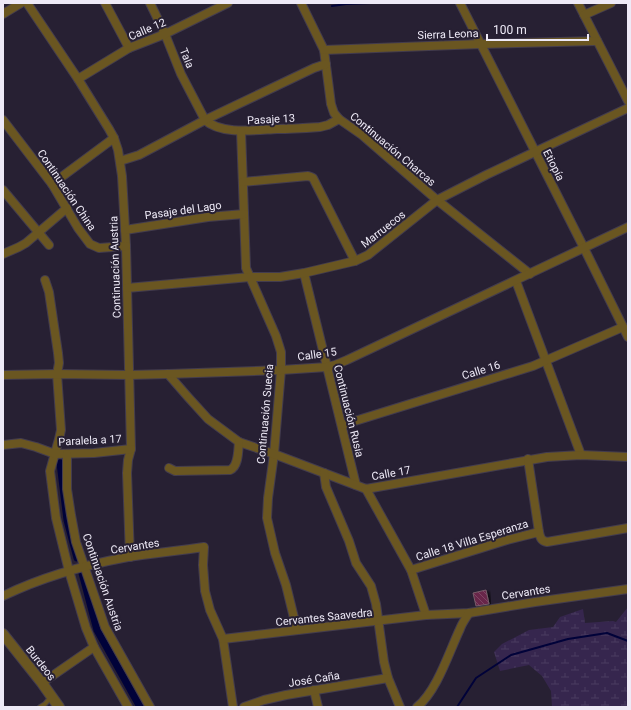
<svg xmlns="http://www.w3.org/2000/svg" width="631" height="710" viewBox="0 0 631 710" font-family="Roboto,sans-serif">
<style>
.wetland{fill:url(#wetland-marsh)}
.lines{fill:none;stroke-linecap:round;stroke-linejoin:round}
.stream{stroke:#000239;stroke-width:2}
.canal{stroke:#000239;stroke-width:7}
.building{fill:url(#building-back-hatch);stroke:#775e69;filter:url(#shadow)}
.service-casing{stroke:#433c4e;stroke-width:6}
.minor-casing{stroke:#433c4e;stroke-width:10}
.tertiary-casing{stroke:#433c4e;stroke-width:12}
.service{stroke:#6a5621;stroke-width:4}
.minor{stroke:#6a5621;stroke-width:8}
.tertiary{stroke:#6a5621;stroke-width:10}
.labels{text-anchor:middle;stroke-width:4;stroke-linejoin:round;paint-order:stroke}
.street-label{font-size:11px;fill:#eeeaf7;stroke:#272033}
</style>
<defs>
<pattern id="wetland-marsh" width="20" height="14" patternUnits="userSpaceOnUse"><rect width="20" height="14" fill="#36264e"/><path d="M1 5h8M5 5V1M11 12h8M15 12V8" fill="none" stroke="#4a3b60"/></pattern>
<pattern id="building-back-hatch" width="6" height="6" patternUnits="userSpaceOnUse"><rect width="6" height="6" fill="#68254a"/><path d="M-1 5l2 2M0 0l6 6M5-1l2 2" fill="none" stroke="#7e4565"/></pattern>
<filter id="shadow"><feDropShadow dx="3" dy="1.5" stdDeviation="1" flood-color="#0009"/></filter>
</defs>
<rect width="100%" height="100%" fill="#272033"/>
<polygon class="wetland" points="628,607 628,707 552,707 551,691 542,676 529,665 500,671 494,652 502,644 529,630 553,627 560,617 583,609 585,623 613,621 616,622"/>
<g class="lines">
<g class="stream">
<polyline points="332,6 346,4 371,3"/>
<polyline points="457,707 476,678 511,655 568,639 607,633 628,641"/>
</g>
<g class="canal">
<polyline points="60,463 67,520 77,558"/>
<polyline points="82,573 97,630 140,707"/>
</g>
</g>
<polygon class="building" points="486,590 489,604 476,606 473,593"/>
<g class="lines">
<g class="service-casing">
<polyline id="service" points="40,707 45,704 51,697"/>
</g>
<g class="minor-casing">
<g id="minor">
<polyline points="27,3 78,79 109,129 114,138 118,150 122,176 126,246 131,449 128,460 127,473 130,557"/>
<polyline points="105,3 129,48"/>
<path d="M 150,3 L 165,34 L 181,74 L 205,120 C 221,135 256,130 277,129 C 291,129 306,128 320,127 L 328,125 L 339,119"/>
<polyline points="301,3 324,50 331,104 334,113 339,119 362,135 437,200 530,274"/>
<polyline points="460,3 584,248 628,337"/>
<polyline points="578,3 628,101"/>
<polyline points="3,14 21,3"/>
<polyline points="584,15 611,3"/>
<polyline points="324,50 481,44 597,41"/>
<polyline points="78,79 129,48 165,34 228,3"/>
<polyline points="3,120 52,184 78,228 90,244 99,248 126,246"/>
<polyline points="241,131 246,268 276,336 281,352 281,370 274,454 268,498 267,518 275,553 286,585 297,630"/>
<polyline points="120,161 139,155 205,120 314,68 326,64"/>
<polyline points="243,182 308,176 311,177 313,178 355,261"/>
<polyline points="52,184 114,138"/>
<polyline points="3,190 49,245"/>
<polyline points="125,230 208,217 244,214"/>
<polyline points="3,254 19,247 26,243 67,208"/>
<polyline points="304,273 356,485"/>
<polyline points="45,280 49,292 58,353 59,363 57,374 61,430 59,439 50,471 56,518 69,571 86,628 94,647 128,707"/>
<polyline points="516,281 581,455"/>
<polyline points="127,288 250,277 280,277 304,273 355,261 368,255 437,200 486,175 628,108"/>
<polyline points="168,374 188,397 208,419 239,442 274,454 366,489 547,457 581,455 628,457"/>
<polyline points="3,375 57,374 129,375 168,374 281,370 327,367 335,365 347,360 628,227"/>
<polyline points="342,425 533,366 623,327"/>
<polyline points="3,445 21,443 36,447 55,454 94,453 131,449"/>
<polyline points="67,454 67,489 71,515 76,542 105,627 150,707"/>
<polyline points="528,459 539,532"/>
<path d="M 169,468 L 175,471 L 230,470 C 239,466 238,450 239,442"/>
<polyline points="324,473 326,487 349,541 356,563 371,586 376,604 384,662 388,678 400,707"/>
<polyline points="366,489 411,570 426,615"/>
<path d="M 411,570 L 507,540 L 539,532 C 540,537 541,541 547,542 L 628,528"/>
<path d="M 3,596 C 42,577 85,565 128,557 C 153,553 179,551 204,547 L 203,565 L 205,591 L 210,610 L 223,639 L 233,707"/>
<polyline points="223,639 426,615 469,613 535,602 628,589"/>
<polyline points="42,683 94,647"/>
<polyline points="314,690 318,707"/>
<polyline points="244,707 264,700 286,695 388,678"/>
<path d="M 417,707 C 437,691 449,652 460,629 C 462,623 466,618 469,613"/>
</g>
</g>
<g class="tertiary-casing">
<polyline id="tertiary" points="3,634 42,683 59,707"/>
</g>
<use href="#service" class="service"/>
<use href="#minor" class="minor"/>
<use href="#tertiary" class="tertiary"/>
</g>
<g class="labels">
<g class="street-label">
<text transform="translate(147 29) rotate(-23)" y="4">Calle 12</text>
<text transform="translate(448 34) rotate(-2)" y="4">Sierra Leona</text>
<text transform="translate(187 58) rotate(68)" y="4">Tala</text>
<text transform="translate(271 119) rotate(-3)" y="4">Pasaje 13</text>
<text transform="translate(393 149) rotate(40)" y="4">Continuación Charcas</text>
<text transform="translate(554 165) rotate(63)" y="4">Etiopía</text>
<text transform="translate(67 190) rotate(56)" y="4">Continuación China</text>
<text transform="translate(183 210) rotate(-8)" y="4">Pasaje del Lago</text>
<text transform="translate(383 229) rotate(-38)" y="4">Marruecos</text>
<text transform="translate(115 267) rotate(-92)" y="4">Continuación Austria</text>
<text transform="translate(317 354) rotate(-8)" y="4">Calle 15</text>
<text transform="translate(481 370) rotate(-17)" y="4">Calle 16</text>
<text transform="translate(349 411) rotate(76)" y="4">Continuación Rusia</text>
<text transform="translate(265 414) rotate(-85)" y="4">Continuación Suecia</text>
<text transform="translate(90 440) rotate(-3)" y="4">Paralela a 17</text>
<text transform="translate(391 473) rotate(-10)" y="4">Calle 17</text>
<text transform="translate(472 540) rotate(-17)" y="4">Calle 18 Villa Esperanza</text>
<text transform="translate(135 546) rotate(-9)" y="4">Cervantes</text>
<text transform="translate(103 582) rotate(71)" y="4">Continuación Austria</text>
<text transform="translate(526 592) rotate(-9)" y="4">Cervantes</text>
<text transform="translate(324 617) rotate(-6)" y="4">Cervantes Saavedra</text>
<text transform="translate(41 663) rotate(52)" y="4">Burdeos</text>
<text transform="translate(314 679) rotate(-9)" y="4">José Caña</text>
</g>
</g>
<rect width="631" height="710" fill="none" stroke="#eeeaf7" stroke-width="8"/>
<path d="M487 34v6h101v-6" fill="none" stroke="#eeeaf7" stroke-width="2"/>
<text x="493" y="34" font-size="12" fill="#eeeaf7" stroke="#272033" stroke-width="3" paint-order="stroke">100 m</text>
</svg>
